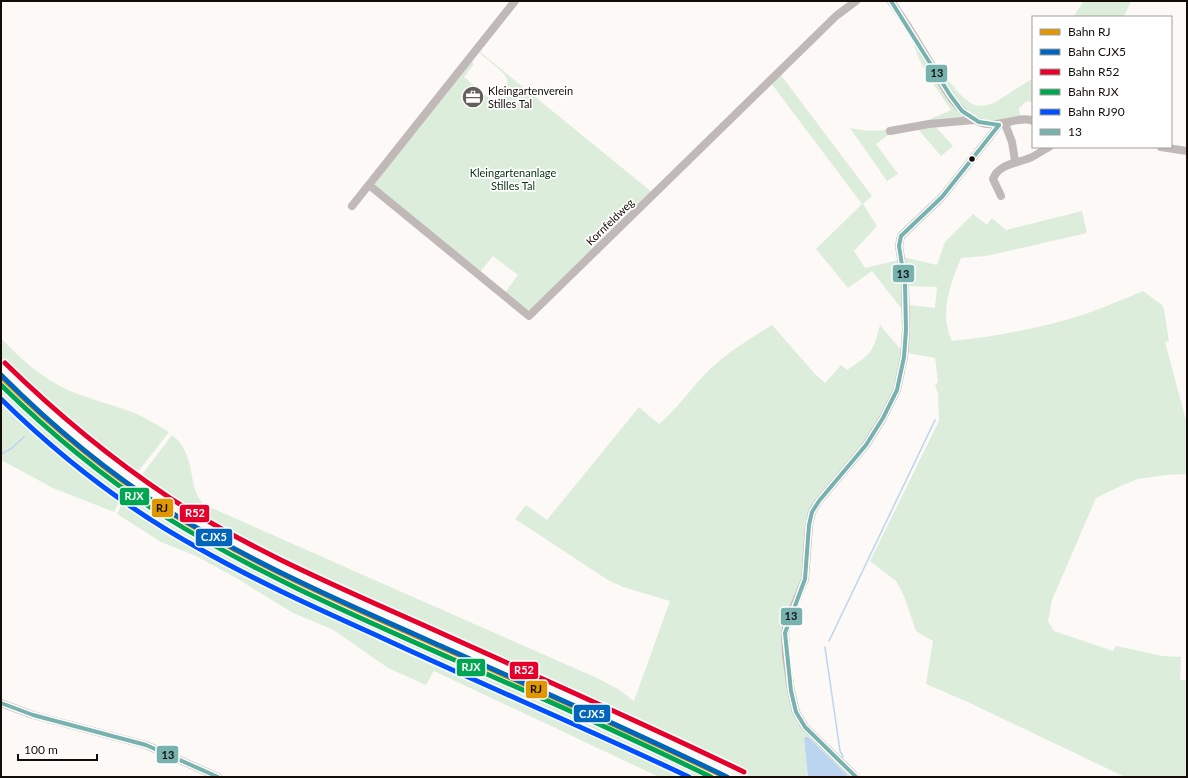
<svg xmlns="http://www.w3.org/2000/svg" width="1188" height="778" viewBox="0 0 1188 778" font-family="Lato,sans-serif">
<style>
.green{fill:#ddeddc}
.water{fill:#bbd5f1}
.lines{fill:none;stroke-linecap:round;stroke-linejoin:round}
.stream{stroke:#bbd5f1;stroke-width:1.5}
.minor{stroke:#c1b9b8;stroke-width:8}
.bus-1-casing{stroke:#fff;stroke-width:7}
.bus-1{stroke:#78b2af;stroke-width:4}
.rail-1-casing{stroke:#fff;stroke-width:8}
.rail-2-casing{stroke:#fff;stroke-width:8}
.rail-3-casing{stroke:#fff;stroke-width:8}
.rail-4-casing{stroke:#fff;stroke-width:8}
.rail-5-casing{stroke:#fff;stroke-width:8}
.rail-1{stroke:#e09701;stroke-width:5}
.rail-2{stroke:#0065bd;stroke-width:5}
.rail-3{stroke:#e4002b;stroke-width:5}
.rail-4{stroke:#00a651;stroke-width:5}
.rail-5{stroke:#0050ff;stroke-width:5}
.bus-dot{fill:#140c07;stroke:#fff;stroke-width:1.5}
.labels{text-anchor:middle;stroke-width:3.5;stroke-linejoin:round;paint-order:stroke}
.poi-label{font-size:11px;fill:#140c07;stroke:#fff;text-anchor:start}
.park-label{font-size:11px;fill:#04330d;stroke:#fff}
.street-label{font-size:11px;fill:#140c07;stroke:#fff}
.line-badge{stroke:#fff;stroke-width:1.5}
.badge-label{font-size:11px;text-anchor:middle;font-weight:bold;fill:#fff}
.pale-badge-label{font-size:11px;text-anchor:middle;font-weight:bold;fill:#111}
</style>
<rect width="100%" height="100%" fill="#fcf9f7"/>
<g class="green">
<polygon points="1084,1 1131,1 1124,17 1073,17"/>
<path d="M 917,36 C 928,51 959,101 975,105 C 982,107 988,105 994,103 L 1033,78 L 1033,102 L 1027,101 L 1019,108 L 1020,117 C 1007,121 995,125 981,120 C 958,113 930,57 917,36 Z"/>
<path d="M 913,39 L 966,119 L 926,121 L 951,110 C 937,88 917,65 913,39 Z"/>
<path d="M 479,51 L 653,193 L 529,311 L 504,294 L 518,275 L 493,256 L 480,272 L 377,190 L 374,183 L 471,60 L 474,64 L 464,77 L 495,103 C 517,80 507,76 487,59 C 483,56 479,54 479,51 Z"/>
<polygon points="780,74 872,196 863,204 877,226 854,251 865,268 899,260 904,308 901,308 872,271 848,288 816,249 862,204 771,83"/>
<polygon points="934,125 953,146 941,156 917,128"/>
<polygon points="850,128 869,131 887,130 888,135 876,144 898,174 887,181"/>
<path d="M 1082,211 L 1087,233 L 986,256 L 961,258 C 950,284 939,315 952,341 C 994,337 1036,329 1076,317 C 1099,310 1121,300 1143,291 L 1162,305 L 1164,309 L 1169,341 L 1165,342 L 1187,424 L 1187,474 L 1167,475 L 1138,479 L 1123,485 L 1096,498 L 1052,600 L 1048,621 L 1054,631 L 1113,651 L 1116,646 L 1162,656 L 1181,657 L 1180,680 L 1187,680 L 1187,777 L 1125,777 L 970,703 L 926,684 L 933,641 L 916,631 L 904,596 L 896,581 L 870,561 L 939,421 L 938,393 L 935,385 L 938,382 L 935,358 L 907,353 L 909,307 L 910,305 L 935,308 L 937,287 L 908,286 L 903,257 L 937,265 L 945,242 L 973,214 L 987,225 L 992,218 L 1006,230 Z"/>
<path d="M 772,325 L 815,374 L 825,383 L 841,365 L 847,370 C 871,354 873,353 880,325 L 902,351 L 893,391 L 871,434 L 805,521 L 802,578 L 788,614 L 792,708 L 797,722 L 807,734 L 851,777 L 849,777 L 804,739 L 808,777 L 751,777 L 681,743 L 294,568 L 210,524 L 138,480 L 172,435 C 199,456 185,487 205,505 L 599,679 L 618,689 L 634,701 L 670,601 L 623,587 L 608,580 L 515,519 L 526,505 L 547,520 L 639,407 L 659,424 C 678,408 692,387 709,370 C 728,352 750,339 772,325 Z"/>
<path d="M 1,338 C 20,359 42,378 68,390 C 88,399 111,404 132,412 C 145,417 157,425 169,432 L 134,477 L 54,412 L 2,362 Z"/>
<path d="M 1,388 C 40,426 81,460 125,490 L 114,512 L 53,488 L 1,460 Z"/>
<polygon points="128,492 172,523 250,567 708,777 659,777 434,671 426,685 388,668 332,629 293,613 238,579 196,556 161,542 117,514"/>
</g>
<polygon class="water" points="805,737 808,737 849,777 808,777 804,739"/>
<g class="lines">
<g class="stream">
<polyline points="1,454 12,448 24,437"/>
<polyline points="829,641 935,420"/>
<polyline points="825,647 840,751 843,756 841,759"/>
</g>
<g class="minor">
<path d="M 891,1 C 902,17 913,34 923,51 C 937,73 953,112 979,122 C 998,130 1021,114 1033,121"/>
<polyline points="1005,124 1012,142 1015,161"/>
<polyline points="890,131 929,124 974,120"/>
<polyline points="1161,147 1187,151"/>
<polyline points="369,185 529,316 836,16 856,1"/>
<path d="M 1001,196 L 993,179 C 999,163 1020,163 1032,157 C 1038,154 1043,150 1049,147"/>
<polyline points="352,206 515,1"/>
<polyline points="1,703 33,715 146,745 218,777"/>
<polyline points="856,777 805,727 796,712 791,691 786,655 785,633 788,621 805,579 809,525 812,512 819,501 866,445 883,418 897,390 904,357 906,330 905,284 899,246 901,236 942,197 999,125"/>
</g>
<g class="bus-1-casing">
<g id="bus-1">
<polyline points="891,1 950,95 962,111 979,122 999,125"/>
<polyline points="1,703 33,715 146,745 218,777"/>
<polyline points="856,777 805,727 796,712 791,691 785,633 805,579 809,525 812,512 819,501 866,445 883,418 897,390 904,357 906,330 905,284 899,246 901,236 942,197 999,125"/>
</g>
</g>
<use href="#bus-1" class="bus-1"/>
<g class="rail-1-casing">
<path id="rail-1" d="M 1,377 C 52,427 106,473 167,511 C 260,569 362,612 463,657 C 551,696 638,735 725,777"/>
</g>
<g class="rail-2-casing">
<path id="rail-2" d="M 1,375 C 52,426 107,472 167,510 C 254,564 348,605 441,646 C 537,689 633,731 727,777"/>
</g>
<g class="rail-3-casing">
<path id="rail-3" d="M 5,363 C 56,413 110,458 170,498 C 249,549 336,586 421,624 C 529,673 637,720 744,772"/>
</g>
<g class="rail-4-casing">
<path id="rail-4" d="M 1,385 C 51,434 105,479 164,516 C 254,572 353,615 450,658 C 538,696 625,735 711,777"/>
</g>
<g class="rail-5-casing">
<path id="rail-5" d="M 1,399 C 60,457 127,509 200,549 C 258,582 318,609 378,636 C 481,684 586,728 689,777"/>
</g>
<use href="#rail-1" class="rail-1"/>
<use href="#rail-2" class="rail-2"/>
<use href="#rail-3" class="rail-3"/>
<use href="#rail-4" class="rail-4"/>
<use href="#rail-5" class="rail-5"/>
</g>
<defs>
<g id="office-disc" transform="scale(1.15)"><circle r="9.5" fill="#655f5b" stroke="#fff"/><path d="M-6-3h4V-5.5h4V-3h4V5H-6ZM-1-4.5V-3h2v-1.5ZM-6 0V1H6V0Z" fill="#fff"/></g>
</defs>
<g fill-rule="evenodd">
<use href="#office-disc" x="473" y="97"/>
</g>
<circle class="bus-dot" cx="972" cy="159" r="3.5"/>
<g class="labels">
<g class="poi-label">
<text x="488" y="95">Kleingartenverein<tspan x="488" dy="13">Stilles Tal</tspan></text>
</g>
<g class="park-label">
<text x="513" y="177">Kleingartenanlage<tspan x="513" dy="13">Stilles Tal</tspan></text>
</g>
<g class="street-label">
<text transform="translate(610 222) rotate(-44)" y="4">Kornfeldweg</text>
</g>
</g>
<g class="line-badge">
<rect x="925" y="64" width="23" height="19" rx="4" fill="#78b2af"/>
<rect x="892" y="264" width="23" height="19" rx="4" fill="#78b2af"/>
<rect x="119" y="487" width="31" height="19" rx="4" fill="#00a651"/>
<rect x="151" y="498" width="23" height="20" rx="4" fill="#e09701"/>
<rect x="179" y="504" width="31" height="19" rx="4" fill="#e4002b"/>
<rect x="195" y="528" width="38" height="19" rx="4" fill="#0065bd"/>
<rect x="780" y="607" width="23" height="19" rx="4" fill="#78b2af"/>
<rect x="456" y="658" width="30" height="19" rx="4" fill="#00a651"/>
<rect x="509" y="661" width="30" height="19" rx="4" fill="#e4002b"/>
<rect x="525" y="680" width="23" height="19" rx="4" fill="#e09701"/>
<rect x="573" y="704" width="38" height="19" rx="4" fill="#0065bd"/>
<rect x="156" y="745" width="23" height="19" rx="4" fill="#78b2af"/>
</g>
<g class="badge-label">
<text x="134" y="500">RJX</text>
<text x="195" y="517">R52</text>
<text x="214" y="541">CJX5</text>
<text x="471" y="671">RJX</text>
<text x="524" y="674">R52</text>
<text x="592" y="718">CJX5</text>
</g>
<g class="pale-badge-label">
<text x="937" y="77">13</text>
<text x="903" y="278">13</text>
<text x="162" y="512">RJ</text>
<text x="791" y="620">13</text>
<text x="536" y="693">RJ</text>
<text x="168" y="759">13</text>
</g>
<rect width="1188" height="778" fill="none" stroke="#140c07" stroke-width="4"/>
<rect x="1032" y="16" width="140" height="132" fill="#ffffff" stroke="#a19e9c"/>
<rect x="1040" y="29" width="20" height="6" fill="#e09701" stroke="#a19e9c"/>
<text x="1068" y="36" font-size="12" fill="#140c07">Bahn RJ</text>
<rect x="1040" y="49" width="20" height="6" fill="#0065bd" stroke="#a19e9c"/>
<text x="1068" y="56" font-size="12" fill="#140c07">Bahn CJX5</text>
<rect x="1040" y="69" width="20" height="6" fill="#e4002b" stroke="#a19e9c"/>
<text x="1068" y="76" font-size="12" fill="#140c07">Bahn R52</text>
<rect x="1040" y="89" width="20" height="6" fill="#00a651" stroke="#a19e9c"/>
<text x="1068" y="96" font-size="12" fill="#140c07">Bahn RJX</text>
<rect x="1040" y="109" width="20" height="6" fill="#0050ff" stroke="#a19e9c"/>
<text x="1068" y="116" font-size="12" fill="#140c07">Bahn RJ90</text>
<rect x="1040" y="129" width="20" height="6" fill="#78b2af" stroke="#a19e9c"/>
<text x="1068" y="136" font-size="12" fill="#140c07">13</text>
<path d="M18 754v6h79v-6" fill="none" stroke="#140c07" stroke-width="2"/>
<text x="24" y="754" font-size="12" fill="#140c07" stroke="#ffffff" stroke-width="3" paint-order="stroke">100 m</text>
</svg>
